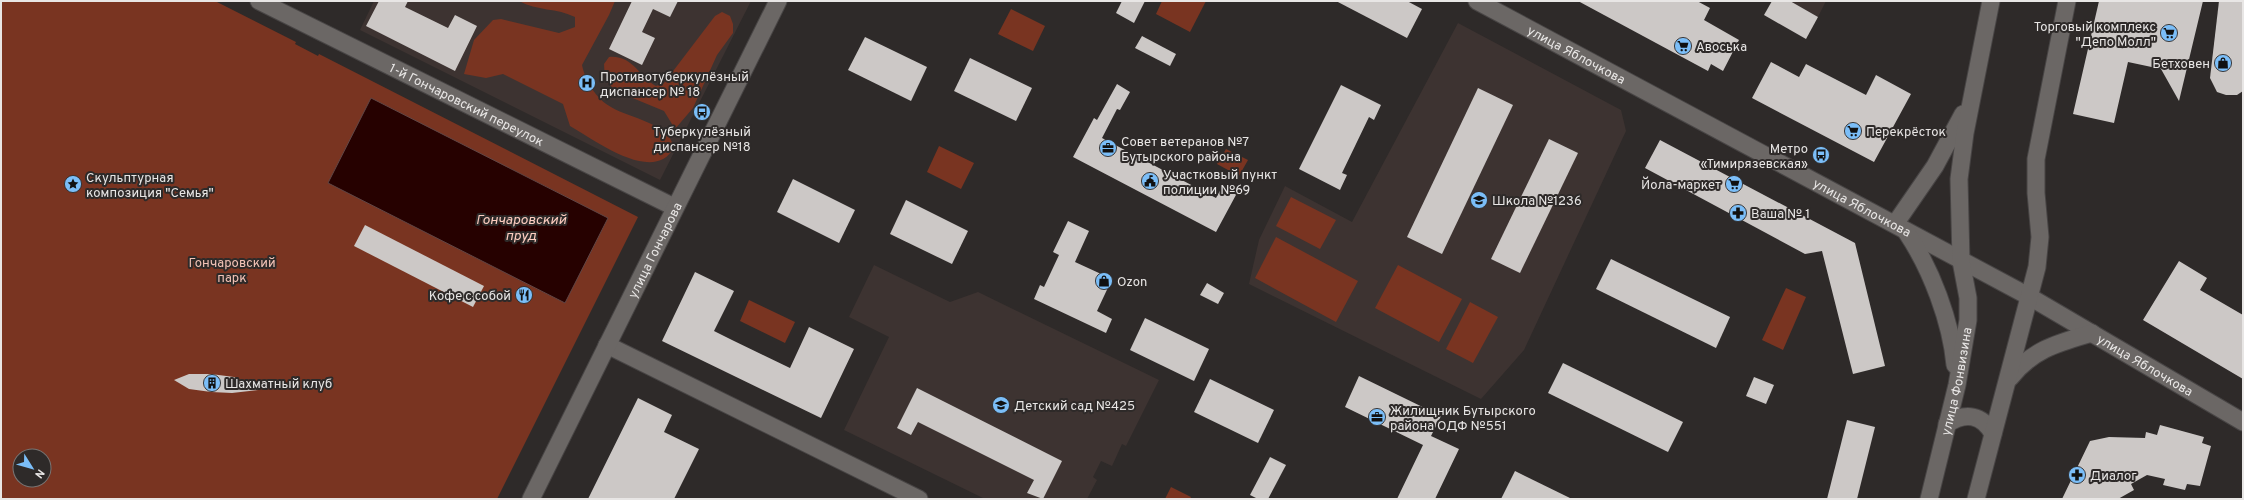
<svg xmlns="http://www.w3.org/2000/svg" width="2244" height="500" viewBox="0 0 2244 500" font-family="Overpass,sans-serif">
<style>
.built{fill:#3d3331}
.green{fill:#793421;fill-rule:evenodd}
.water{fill:#260100;stroke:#604645}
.building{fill:#ccc8c6}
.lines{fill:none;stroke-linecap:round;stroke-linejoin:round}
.minor-casing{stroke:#484545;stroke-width:19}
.minor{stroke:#6b6765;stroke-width:17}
.labels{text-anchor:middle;stroke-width:4;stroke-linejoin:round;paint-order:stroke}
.poi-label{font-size:13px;fill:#e8e6e5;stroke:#2e2a29;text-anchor:start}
.street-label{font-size:13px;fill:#e8e6e5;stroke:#2e2a29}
.park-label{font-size:13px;fill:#f3c3b7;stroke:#2e2a29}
.water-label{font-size:14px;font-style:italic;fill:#fdcdc0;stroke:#2e2a29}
</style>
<rect width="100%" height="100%" fill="#2e2a29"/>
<g class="built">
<polygon points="374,1 751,1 660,180 360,30"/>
<polygon points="1790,1 1826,1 1818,17"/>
<polygon points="1458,23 1621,110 1626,131 1524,350 1481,399 1249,284 1259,240 1285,186 1352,222"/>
<polygon points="874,265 950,302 978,292 1159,380 1126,446 1122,444 1112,466 1101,461 1093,477 1097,480 1087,499 985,499 844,430 889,337 849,317"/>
</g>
<g class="green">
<path d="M 1,1 L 215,1 L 296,42 L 295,44 L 318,56 L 319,54 L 638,217 L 497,499 L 1,499 ZM 20,456 L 44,456 L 44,480 L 20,480 Z"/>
<path d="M 519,1 L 615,1 L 609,15 L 582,65 C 585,80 596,99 611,107 C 631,119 667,122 674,147 C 655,186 593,139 570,126 L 563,104 L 503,74 L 486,78 L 464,74 L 474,40 L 493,20 L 501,19 L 559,33 L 575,27 L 575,17 C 557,8 537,11 519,1 Z"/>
<polygon points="1162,1 1206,1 1190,32 1156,14"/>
<polygon points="1011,9 1045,26 1033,51 998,34"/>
<path d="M 722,12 L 730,16 L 733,24 L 733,33 L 717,55 L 693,108 L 675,129 L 664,111 L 618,92 L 605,81 L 604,64 L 609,57 C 633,55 639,77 656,86 L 664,83 L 715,16 Z"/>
<polygon points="939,146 974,163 961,189 927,172"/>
<polygon points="1226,149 1248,160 1239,176 1217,164"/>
<polygon points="1291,197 1336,220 1320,249 1276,226"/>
<polygon points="1276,237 1358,281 1336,322 1255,278"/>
<polygon points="1398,265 1462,299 1439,342 1375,308"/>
<polygon points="1786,288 1806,297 1783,350 1762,340"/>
<polygon points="749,300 795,322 785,343 740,321"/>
<polygon points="1470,302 1498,317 1473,363 1446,349"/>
<polygon points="1171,487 1191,497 1190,499 1165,499"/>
</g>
<polygon class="water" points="371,98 608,218 565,303 328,183"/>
<g class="building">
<polygon points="379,1 408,1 405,7 448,28 455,15 477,26 455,71 366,26"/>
<polygon points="632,1 678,1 670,17 653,9 642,32 655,38 642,65 609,49"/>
<polygon points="1122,1 1145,1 1134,23 1116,13"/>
<polygon points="1336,1 1407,1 1422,9 1407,38"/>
<polygon points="1578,1 1697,1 1710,8 1704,20 1739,40 1723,71 1711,64 1708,71"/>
<polygon points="1772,1 1790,1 1818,17 1806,39 1764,15"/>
<polygon points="2099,1 2203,1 2179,101 2161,69 2128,62 2114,123 2073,114"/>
<polygon points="2219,1 2243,1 2243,91 2237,95 2226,95 2217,92 2210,78"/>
<polygon points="1142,36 1176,54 1170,66 1135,48"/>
<polygon points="865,37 927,67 911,101 848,70"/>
<polygon points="970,58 1032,88 1016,121 954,91"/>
<polygon points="1771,62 1799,77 1806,64 1866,95 1876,75 1911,94 1874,162 1752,98"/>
<polygon points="1117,84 1130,92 1120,110 1117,109 1102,138 1216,198 1223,185 1237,193 1216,232 1073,157 1094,118 1097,120"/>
<polygon points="1341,85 1381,105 1374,120 1369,117 1342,173 1347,175 1340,190 1299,169"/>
<polygon points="1478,88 1513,105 1442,254 1407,237"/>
<polygon points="1549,139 1578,153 1520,273 1491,259"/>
<polygon points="1660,140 1855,243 1885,366 1853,374 1822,251 1805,254 1645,168"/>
<polygon points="793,179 855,210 839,243 777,212"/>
<polygon points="906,200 968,231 952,264 890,234"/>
<polygon points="1068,221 1089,231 1075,262 1112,279 1097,311 1112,319 1106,333 1034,299 1040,285 1044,287 1059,255 1053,252"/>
<polygon points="365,225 484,286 473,307 354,246"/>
<polygon points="1611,259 1730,317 1716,348 1596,289"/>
<polygon points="2179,261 2207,278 2200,290 2243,315 2243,379 2143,320"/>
<polygon points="695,272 734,291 714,331 732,340 790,368 809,327 854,349 821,418 662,341"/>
<polygon points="1207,283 1224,293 1218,304 1200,295"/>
<polygon points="1145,318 1209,349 1194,381 1130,350"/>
<polygon points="1563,363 1683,422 1668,452 1548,393"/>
<polygon points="189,374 211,374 234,377 258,390 232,393 211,392 189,389 174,380"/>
<polygon points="1359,376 1441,416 1431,436 1459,449 1435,499 1397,499 1423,445 1345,407"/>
<polygon points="1754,377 1774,385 1766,404 1746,396"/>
<polygon points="1210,379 1274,410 1258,443 1194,412"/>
<polygon points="917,388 1062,461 1043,499 1027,493 1034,480 918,422 911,435 897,428"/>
<polygon points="638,398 672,415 664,432 699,449 674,499 588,499"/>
<polygon points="1847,420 1875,427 1857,499 1827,499"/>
<polygon points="2160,425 2204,437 2202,443 2211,446 2200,486 2187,484 2185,490 2163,485 2165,479 2147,475 2131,484 2134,490 2118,499 2062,499 2090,441 2109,437 2145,438 2146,432 2157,435"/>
<polygon points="1270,457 1286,465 1268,499 1258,499 1250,495"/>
<polygon points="1515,471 1572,499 1501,499"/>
</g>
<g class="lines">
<g class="minor-casing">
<g id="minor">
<path id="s1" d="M 259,1 L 674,207"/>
<path id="s2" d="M 1477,1 L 2030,297 L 2243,422"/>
<polyline points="1895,224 1935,166 1963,114"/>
<path d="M 1907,233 C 1931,269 1951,321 1955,365"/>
<polyline points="607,345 919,499"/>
<path d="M 2010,378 C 2033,349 2058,343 2092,333"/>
<path d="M 1947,424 C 1965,412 1982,414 1993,434"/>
<path id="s3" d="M 531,499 L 778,1"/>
<path id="s4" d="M 1929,499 L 1957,385 L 1968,320 L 1968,298 L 1961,261 L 1959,179 L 1965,133 L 1991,1"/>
<polyline points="1976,499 2037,267 2040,237 2036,193 2036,159 2067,1"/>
</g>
</g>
<use href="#minor" class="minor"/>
</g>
<defs>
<g id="supermarket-disc" transform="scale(0.9)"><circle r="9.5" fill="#7bbef8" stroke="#2e2a29"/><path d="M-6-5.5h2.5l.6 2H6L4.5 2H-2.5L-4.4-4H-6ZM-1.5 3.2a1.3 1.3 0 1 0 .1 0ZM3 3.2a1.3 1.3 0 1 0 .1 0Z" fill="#111"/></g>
<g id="shop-disc" transform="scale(0.9)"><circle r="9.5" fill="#7bbef8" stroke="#2e2a29"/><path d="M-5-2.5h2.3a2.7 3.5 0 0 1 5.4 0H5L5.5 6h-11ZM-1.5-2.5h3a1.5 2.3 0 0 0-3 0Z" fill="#111"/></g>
<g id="hospital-disc" transform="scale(0.9)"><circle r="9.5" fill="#7bbef8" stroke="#2e2a29"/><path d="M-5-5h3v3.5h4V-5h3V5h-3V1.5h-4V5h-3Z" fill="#111"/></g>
<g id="bus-disc" transform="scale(0.9)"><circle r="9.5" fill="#7bbef8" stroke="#2e2a29"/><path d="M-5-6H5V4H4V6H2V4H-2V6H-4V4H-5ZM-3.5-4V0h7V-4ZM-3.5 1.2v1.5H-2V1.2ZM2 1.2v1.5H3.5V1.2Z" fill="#111"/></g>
<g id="office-disc" transform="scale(0.9)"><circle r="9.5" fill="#7bbef8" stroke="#2e2a29"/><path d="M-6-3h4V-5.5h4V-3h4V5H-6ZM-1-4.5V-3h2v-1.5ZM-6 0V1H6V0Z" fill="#111"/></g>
<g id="civic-disc" transform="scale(0.9)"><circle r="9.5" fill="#7bbef8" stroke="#2e2a29"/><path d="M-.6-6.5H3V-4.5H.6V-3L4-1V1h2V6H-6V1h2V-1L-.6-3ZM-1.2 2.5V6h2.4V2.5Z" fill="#111"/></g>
<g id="sight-disc" transform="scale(0.9)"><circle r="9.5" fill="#7bbef8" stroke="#2e2a29"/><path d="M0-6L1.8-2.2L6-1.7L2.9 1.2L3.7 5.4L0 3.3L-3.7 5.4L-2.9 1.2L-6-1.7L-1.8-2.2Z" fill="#111"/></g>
<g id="school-disc" transform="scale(0.9)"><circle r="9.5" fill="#7bbef8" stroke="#2e2a29"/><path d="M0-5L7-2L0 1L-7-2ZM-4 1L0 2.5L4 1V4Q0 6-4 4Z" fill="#111"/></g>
<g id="pharmacy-disc" transform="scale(0.9)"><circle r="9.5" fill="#7bbef8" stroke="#2e2a29"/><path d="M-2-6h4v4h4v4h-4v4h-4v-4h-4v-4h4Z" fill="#111"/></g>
<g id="restaurant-disc" transform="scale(0.9)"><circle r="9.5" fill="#7bbef8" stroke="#2e2a29"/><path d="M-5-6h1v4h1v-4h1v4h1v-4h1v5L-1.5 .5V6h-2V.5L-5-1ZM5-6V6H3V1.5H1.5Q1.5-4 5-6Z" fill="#111"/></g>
<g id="building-disc" transform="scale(0.9)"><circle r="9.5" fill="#7bbef8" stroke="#2e2a29"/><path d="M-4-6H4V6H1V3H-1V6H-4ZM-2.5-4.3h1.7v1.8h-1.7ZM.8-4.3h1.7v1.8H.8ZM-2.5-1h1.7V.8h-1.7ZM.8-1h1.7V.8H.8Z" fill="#111"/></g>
</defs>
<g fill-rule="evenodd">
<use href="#supermarket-disc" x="2169" y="33"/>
<use href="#supermarket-disc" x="1683" y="46"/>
<use href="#shop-disc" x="2223" y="63"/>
<use href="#hospital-disc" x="587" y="83"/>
<use href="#bus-disc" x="702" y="112"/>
<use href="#supermarket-disc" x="1853" y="131"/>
<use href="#office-disc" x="1108" y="148"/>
<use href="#bus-disc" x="1821" y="155"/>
<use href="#civic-disc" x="1150" y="181"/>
<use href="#sight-disc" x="73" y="184"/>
<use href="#supermarket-disc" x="1734" y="184"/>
<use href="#school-disc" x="1479" y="200"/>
<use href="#pharmacy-disc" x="1738" y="213"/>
<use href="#shop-disc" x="1104" y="281"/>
<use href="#restaurant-disc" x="524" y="295"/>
<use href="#building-disc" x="212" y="383"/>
<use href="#school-disc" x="1001" y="405"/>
<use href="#office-disc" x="1377" y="417"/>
<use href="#pharmacy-disc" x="2077" y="475"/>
</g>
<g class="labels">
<g class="poi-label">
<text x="2156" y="31" text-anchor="end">Торговый комплекс<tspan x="2156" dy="15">"Депо Молл"</tspan></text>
<text x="1696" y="51">Авоська</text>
<text x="2210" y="68" text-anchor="end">Бетховен</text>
<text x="600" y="81">Противотуберкулёзный<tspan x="600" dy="15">диспансер № 18</tspan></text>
<text x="702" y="136" text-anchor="middle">Туберкулёзный<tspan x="702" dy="15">диспансер №18</tspan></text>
<text x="1866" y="136">Перекрёсток</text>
<text x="1121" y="146">Совет ветеранов №7<tspan x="1121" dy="15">Бутырского района</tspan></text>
<text x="1808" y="153" text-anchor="end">Метро<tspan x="1808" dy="15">«Тимирязевская»</tspan></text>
<text x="1163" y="179">Участковый пункт<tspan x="1163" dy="15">полиции №69</tspan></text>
<text x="86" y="182">Скульптурная<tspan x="86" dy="15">композиция "Семья"</tspan></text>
<text x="1721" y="189" text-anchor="end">Йола-маркет</text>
<text x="1492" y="205">Школа №1236</text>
<text x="1751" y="218">Ваша № 1</text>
<text x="1117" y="286">Ozon</text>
<text x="511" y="300" text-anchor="end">Кофе с собой</text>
<text x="225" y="388">Шахматный клуб</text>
<text x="1014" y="410">Детский сад №425</text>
<text x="1390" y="415">Жилищник Бутырского<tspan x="1390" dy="15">района ОДФ №551</tspan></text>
<text x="2090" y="480">Диалог</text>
</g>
<g class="street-label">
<text dy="5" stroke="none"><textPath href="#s2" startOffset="113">улица Яблочкова</textPath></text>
<text dy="5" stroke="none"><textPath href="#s1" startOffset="232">1-й Гончаровский переулок</textPath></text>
<text dy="5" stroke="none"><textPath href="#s2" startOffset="437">улица Яблочкова</textPath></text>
<text dy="5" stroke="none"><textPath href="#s3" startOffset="278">улица Гончарова</textPath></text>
<text dy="5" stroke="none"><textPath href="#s2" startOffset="761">улица Яблочкова</textPath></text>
<text dy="5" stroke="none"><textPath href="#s4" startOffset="121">улица Фонвизина</textPath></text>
</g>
<g class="park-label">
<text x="232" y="267">Гончаровский<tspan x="232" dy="15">парк</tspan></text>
</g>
<g class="water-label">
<text x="521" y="224">Гончаровский<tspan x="521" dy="16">пруд</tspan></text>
</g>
</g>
<rect width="2244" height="500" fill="none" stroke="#e8e6e5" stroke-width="4"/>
<g transform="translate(32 468) rotate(127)"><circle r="19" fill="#2e2a29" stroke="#787574"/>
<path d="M0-3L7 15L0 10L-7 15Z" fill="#7bbef8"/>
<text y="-6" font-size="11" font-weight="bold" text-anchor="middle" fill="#e8e6e5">N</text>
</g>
</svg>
